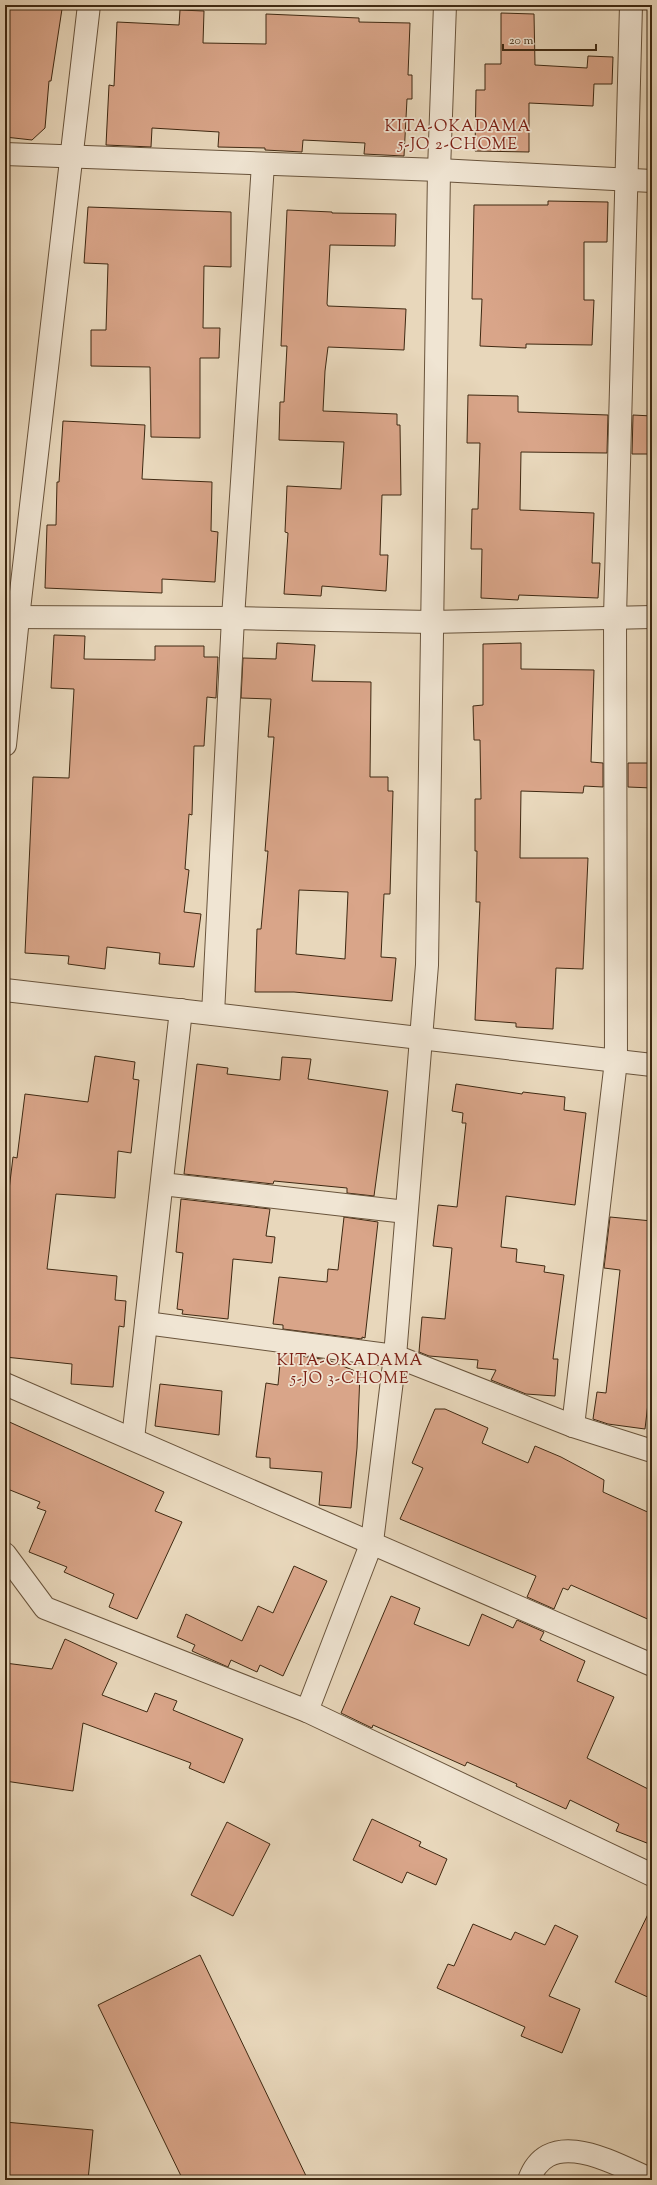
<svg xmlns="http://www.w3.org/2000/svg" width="657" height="2185" viewBox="0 0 657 2185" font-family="'Sorts Mill Goudy',serif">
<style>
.building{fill:#d9a589;stroke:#3f2912;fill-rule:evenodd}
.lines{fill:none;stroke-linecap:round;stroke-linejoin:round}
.street-casing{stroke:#69543c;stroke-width:24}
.street{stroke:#f0e5d3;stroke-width:22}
.labels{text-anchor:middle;stroke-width:3.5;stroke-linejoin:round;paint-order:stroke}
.neighbourhood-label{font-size:16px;letter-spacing:1px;fill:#7a1f14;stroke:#f0e5d3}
</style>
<rect width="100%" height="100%" fill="#e8d7bb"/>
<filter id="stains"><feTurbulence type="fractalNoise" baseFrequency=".005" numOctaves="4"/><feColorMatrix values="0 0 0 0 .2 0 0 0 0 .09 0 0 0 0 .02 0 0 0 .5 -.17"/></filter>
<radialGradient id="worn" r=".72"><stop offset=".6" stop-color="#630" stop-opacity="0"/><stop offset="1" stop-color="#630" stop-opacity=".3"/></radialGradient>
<g class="building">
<polygon points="5,5 62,9 51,81 49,81 45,128 32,140 5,137"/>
<polygon points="180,10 204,11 203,43 266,44 266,14 359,18 359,22 410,23 408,75 412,75 412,99 407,99 404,156 364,154 365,143 303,140 302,152 265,150 265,148 218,147 219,132 152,128 151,147 106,145 109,85 114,86 117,22 179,25"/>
<polygon points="501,13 534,14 535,65 587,68 588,56 613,57 612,84 594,84 593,106 529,103 529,152 475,151 476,90 485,90 485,64 501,64"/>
<polygon points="548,201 608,202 607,242 584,242 584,300 594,300 592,345 526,344 526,348 480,346 482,299 472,299 474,205 548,205"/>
<polygon points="88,207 231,212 231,267 204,266 203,328 220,328 219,358 200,358 200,438 151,437 150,367 91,366 91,330 106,330 108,264 84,263"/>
<polygon points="287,210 332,212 332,213 396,214 395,246 330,245 327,304 328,306 406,309 404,350 328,347 325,371 323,411 397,414 397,425 400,425 401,495 382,495 380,555 388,555 386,591 322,586 321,596 284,594 288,533 285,532 287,486 341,489 344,442 279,440 280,402 284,402 287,346 281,346"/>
<polygon points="468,395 518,396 518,412 608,415 607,453 521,452 520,510 594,513 592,563 600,563 598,598 519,595 518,600 481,598 482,549 471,549 472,509 478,509 480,443 467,443"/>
<polygon points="633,415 652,416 652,454 632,454"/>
<polygon points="63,421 145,425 142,479 212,482 211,531 218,532 215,582 162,579 162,593 45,588 47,525 56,525 57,482 59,482"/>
<polygon points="54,635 85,636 84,659 155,660 155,646 204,646 204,657 218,657 216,698 207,697 204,746 194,746 192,815 189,814 185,869 189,870 184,912 201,914 194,967 159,964 160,953 107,947 105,969 68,964 69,956 25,953 33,777 69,778 74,689 51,688"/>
<path d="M 277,643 L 315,645 L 312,681 L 371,682 L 370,777 L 388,777 L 388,791 L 393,791 L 390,894 L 384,894 L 381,957 L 396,958 L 392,1001 L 294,992 L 255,992 L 257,929 L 261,929 L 268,851 L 265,851 L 274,737 L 268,737 L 271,699 L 241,698 L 243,658 L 276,659 ZM 299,890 L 348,892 L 345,959 L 296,954 Z"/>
<polygon points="521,643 521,669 594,670 591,762 603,763 603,787 584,786 583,793 521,791 520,858 588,858 583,969 556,968 553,1029 516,1027 516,1023 475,1020 480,902 476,902 477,851 475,851 475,799 481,799 480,740 474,740 473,706 483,705 483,644"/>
<polygon points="628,763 652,763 652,788 628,787"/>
<polygon points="95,1056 135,1062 133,1079 139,1080 131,1153 118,1151 115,1198 56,1194 47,1269 117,1276 115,1300 126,1301 124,1327 119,1326 113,1387 71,1384 72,1364 5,1357 5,1223 13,1157 17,1158 25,1094 88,1102"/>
<polygon points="282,1057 311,1059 308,1079 388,1091 374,1196 347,1193 347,1188 274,1181 273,1184 184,1174 197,1064 228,1068 227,1074 280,1080"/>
<polygon points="456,1084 522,1094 523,1092 565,1097 564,1110 586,1113 575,1205 506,1196 501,1247 517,1249 516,1262 545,1266 544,1272 564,1275 553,1359 558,1359 555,1396 526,1394 491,1380 496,1370 477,1368 478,1360 429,1356 419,1352 422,1317 445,1319 452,1248 433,1246 438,1205 457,1207 466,1123 462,1123 463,1113 452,1111"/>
<polygon points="181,1199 270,1209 266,1236 275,1237 272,1263 233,1259 228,1319 182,1314 183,1310 177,1309 183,1253 176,1252"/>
<polygon points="344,1217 378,1222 365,1338 362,1337 362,1339 283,1329 283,1325 273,1324 279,1277 327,1282 328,1269 338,1270"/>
<polygon points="610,1217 652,1221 652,1369 645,1429 608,1424 593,1419 597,1392 606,1393 620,1270 604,1268"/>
<polygon points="281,1353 328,1360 360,1373 357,1448 351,1508 319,1505 322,1472 270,1468 270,1458 256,1457 266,1383 278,1385"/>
<polygon points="160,1384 222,1391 219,1435 155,1426"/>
<polygon points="435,1409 445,1409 488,1428 482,1443 528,1463 535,1446 561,1457 604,1480 603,1492 652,1514 652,1621 571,1585 568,1590 563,1588 554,1609 527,1597 536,1576 400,1519 423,1468 412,1463"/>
<polygon points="5,1420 164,1492 155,1511 182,1522 137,1619 109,1607 114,1594 64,1572 67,1567 29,1552 46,1511 37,1508 40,1502 5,1488"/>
<polygon points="294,1566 327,1581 283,1676 260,1665 257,1672 231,1660 228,1667 192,1651 195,1645 177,1637 186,1614 242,1641 258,1606 273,1613"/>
<polygon points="391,1596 420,1608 414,1624 469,1646 482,1614 513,1628 517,1620 544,1632 540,1640 585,1661 577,1681 614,1697 587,1758 652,1791 652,1845 616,1831 619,1824 570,1800 566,1809 516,1786 517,1784 467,1762 465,1766 373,1725 372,1728 341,1713"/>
<polygon points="65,1639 117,1663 102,1695 147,1712 155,1693 177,1701 173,1710 243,1739 224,1783 189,1768 191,1763 83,1723 73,1791 5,1781 5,1663 52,1669"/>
<polygon points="372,1819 421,1842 419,1846 447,1859 436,1885 407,1872 402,1883 353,1860"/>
<polygon points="227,1822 270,1844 233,1916 191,1895"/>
<polygon points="652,1906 652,1999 615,1982"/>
<polygon points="473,1924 511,1940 515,1932 545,1945 555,1925 578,1936 549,1996 580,2009 562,2053 521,2036 525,2027 437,1988 448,1964 454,1966"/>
<polygon points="200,1955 308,2180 183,2180 98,2005"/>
<polygon points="5,2122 93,2130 88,2180 5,2180"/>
</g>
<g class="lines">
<g class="street-casing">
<g id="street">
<polyline points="5,154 439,170 652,181"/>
<polyline points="5,617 233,618 431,622 652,617"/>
<polyline points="5,745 18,618 89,5"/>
<polyline points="5,990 652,1065"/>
<polyline points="213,1014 233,618 263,164"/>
<polyline points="162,1184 406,1212"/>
<polyline points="146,1323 395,1356 573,1426 652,1451"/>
<polyline points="5,1384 652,1665"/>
<polyline points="573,1426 616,1061 615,617 631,5"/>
<polyline points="133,1439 181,1010"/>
<polyline points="5,1554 45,1608 307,1711 652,1875"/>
<polyline points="307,1711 372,1542 395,1356 427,965 439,170 445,5"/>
<path d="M 529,2180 C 549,2124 615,2164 652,2180"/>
</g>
</g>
<use href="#street" class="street"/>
</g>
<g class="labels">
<g class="neighbourhood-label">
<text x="458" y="131">KITA-OKADAMA<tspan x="458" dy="18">5-JO 2-CHOME</tspan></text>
<text x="350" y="1365">KITA-OKADAMA<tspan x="350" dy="18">5-JO 3-CHOME</tspan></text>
</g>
</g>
<rect width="657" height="2185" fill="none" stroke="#e8d7bb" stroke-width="20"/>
<rect x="6" y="6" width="645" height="2173" fill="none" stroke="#3f2912" stroke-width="2"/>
<rect x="10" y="10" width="637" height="2165" fill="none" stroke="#3f2912"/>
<path d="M503 44v6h93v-6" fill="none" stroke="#3f2912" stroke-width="2"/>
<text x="509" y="44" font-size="12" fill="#3f2912" stroke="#f0e5d3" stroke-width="3" paint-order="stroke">20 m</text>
<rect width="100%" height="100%" filter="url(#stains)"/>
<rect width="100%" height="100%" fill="url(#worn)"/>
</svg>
